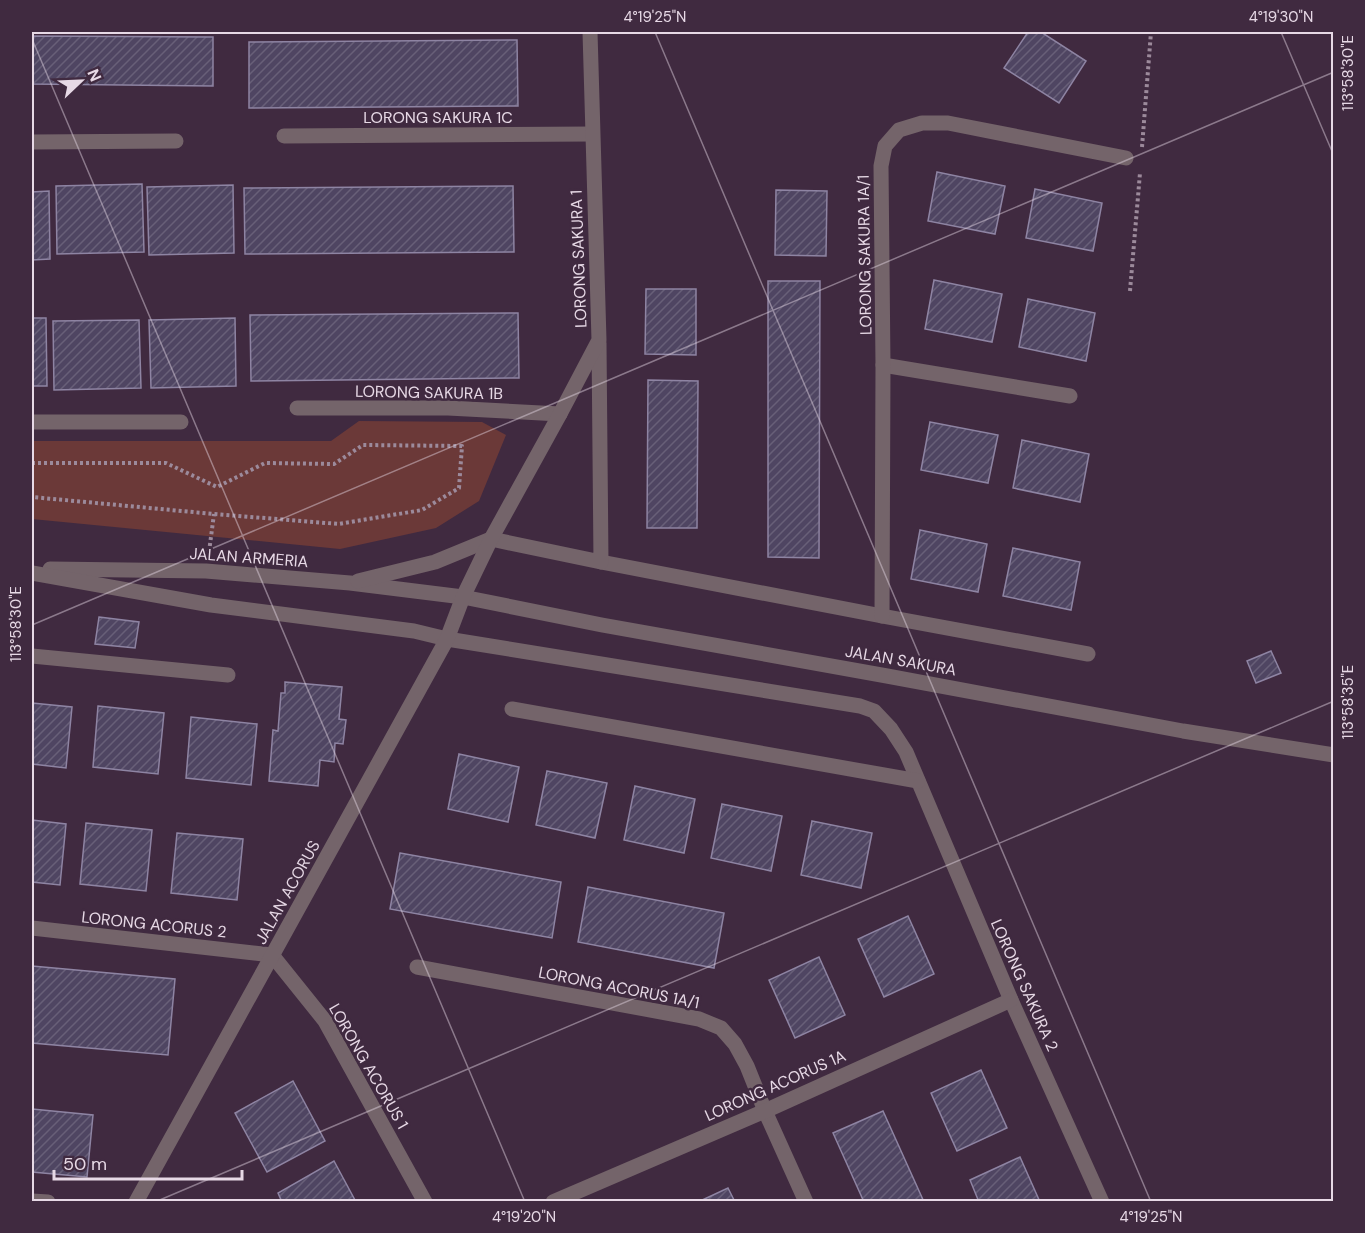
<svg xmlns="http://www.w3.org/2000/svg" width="1365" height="1233" viewBox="0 0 1365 1233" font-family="'DM Sans',sans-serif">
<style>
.park{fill:#6b3938}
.building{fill:url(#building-hatch);stroke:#8e84a3;stroke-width:1.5}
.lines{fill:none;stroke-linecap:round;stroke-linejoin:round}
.path{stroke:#9c8a9b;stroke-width:4;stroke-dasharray:3 3;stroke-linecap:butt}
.minor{stroke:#74646a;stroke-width:15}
.ticks{fill:none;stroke:#e7d9e6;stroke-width:1.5;stroke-opacity:0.45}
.labels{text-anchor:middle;stroke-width:5;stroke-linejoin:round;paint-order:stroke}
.street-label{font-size:16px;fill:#e7d9e6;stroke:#402a40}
.neatline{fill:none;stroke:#e7d9e6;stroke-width:2}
.ticks-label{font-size:15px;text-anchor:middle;fill:#e7d9e6}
</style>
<defs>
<pattern id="building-hatch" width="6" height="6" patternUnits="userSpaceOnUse" patternTransform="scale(1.5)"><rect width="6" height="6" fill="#4f4562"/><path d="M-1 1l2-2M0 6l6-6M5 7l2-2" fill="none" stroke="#685f78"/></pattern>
</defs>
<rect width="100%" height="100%" fill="#402a40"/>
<polygon class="park" points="359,421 482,422 506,435 479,501 436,528 340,549 32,519 32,441 331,441"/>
<g class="building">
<polygon points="1028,32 1041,32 1086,61 1059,103 1004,68"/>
<polygon points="32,36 213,37 213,86 32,84"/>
<polygon points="517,40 518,106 249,108 249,42"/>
<polygon points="937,172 1005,186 995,234 928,221"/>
<polygon points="142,184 144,252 57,254 56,186"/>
<polygon points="233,185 234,253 149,255 147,187"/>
<polygon points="513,186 514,252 245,254 244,188"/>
<polygon points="1035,189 1102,203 1093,251 1026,238"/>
<polygon points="776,190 827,191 826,256 775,255"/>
<polygon points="49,191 50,259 32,260 32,192"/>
<polygon points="934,280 1002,294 992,342 925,329"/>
<polygon points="768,281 820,281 819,558 768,557"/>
<polygon points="646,289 696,289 696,355 645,354"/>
<polygon points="1028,299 1095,313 1086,361 1019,347"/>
<polygon points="518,313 519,378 251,381 250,315"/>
<polygon points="32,318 46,318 47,386 32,386"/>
<polygon points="235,318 236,386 151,388 149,320"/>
<polygon points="139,320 141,388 54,390 53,321"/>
<polygon points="648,380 698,381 697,528 647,528"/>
<polygon points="930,422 998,435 988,483 921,470"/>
<polygon points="1022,440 1089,454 1080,502 1013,488"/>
<polygon points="920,530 987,544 978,592 911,579"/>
<polygon points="1013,548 1080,562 1071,610 1003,596"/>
<polygon points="99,617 139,622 135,648 95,644"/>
<polygon points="1271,651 1281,673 1256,683 1247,661"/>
<polygon points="285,682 342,687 339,719 346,720 343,744 335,743 334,762 320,760 318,786 269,781 273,730 278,731 281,693 285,693"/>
<polygon points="32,703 72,707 66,768 32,764"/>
<polygon points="98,706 164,713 158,774 93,767"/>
<polygon points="191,717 257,724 251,785 186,778"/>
<polygon points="459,754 519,767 508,822 448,809"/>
<polygon points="547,771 607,783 595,838 536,825"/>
<polygon points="635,786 695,799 684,853 624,840"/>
<polygon points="722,804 782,816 771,871 711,858"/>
<polygon points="32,820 66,824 60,885 32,882"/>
<polygon points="812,821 872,833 861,888 801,875"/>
<polygon points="86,823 152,830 146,891 80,884"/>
<polygon points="177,833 243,839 237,900 171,893"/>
<polygon points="400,853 561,882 552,938 390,909"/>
<polygon points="588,887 724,913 714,968 578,942"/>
<polygon points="908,916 934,974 884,997 858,939"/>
<polygon points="819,957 845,1015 795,1038 769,980"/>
<polygon points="32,966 175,979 168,1055 32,1043"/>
<polygon points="981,1070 1007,1128 957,1151 931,1093"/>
<polygon points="293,1081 325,1141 267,1172 235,1113"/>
<polygon points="32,1109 93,1115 87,1177 32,1172"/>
<polygon points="883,1111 924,1202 864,1202 833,1133"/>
<polygon points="1020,1157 1040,1202 979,1202 970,1180"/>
<polygon points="334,1161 356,1202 282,1202 278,1193"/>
<polygon points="728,1188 735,1202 698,1202"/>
</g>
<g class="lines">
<g class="path">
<polyline points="1142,147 1151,32"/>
<polyline points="1130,291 1140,173"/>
<polyline points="32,463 166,463 217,487 265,463 334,464 363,445 462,446 459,488 422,510 339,524 214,514 32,497"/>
<polyline points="209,552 214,514"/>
</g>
<g class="minor">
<polyline points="284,136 592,134"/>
<polyline points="32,142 176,141"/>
<polyline points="883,365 1070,396"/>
<polyline points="297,408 448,408 560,414"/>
<polyline points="32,422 181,422"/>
<polyline points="601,562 882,616 1088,654"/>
<polyline points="50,569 206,571 350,583 463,597 602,625 887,676 1183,731 1334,755"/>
<polyline points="32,573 211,605 414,631 447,639 860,706 874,711 891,729 906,752 1011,1000 1102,1202"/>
<polyline points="358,581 435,562 491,539 601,562 599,343"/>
<polyline points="882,616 883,365 881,166 885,146 899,130 922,123 948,123 1126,158"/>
<polyline points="32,656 228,675"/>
<polyline points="512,709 918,781"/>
<polyline points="32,928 272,955 325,1021 425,1202"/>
<polyline points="417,967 699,1019 721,1028 735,1044 747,1066 765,1111 806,1202"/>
<polyline points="32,1201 48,1202"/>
<polyline points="136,1202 447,639 463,597 491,539 560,414 599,340 590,32"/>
<polyline points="553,1202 765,1111 1011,1000"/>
</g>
</g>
<path class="ticks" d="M 655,32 L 1151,1202M 1281,32 L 1334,156M 32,39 L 525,1202M 32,625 L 1334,72M 155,1202 L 1334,701"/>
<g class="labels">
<g class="street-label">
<text x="438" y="123">LORONG SAKURA 1C</text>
<text transform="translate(864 255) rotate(-91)" y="6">LORONG SAKURA 1A/1</text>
<text transform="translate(578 259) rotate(-92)" y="6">LORONG SAKURA 1</text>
<text transform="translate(429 392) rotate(1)" y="6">LORONG SAKURA 1B</text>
<text transform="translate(249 557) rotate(4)" y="6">JALAN ARMERIA</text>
<text transform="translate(901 660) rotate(10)" y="6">JALAN SAKURA</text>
<text transform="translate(287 892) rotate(-61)" y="6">JALAN ACORUS</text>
<text transform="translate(154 924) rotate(6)" y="6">LORONG ACORUS 2</text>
<text transform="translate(1025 985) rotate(66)" y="6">LORONG SAKURA 2</text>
<text transform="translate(619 987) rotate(11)" y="6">LORONG ACORUS 1A/1</text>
<text transform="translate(369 1066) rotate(60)" y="6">LORONG ACORUS 1</text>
<text transform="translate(775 1085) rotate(-24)" y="6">LORONG ACORUS 1A</text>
</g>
</g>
<rect width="1365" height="1233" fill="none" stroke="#402a40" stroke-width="66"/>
<g transform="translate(81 81) rotate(67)" stroke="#402a40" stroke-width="4.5" paint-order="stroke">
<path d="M0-4.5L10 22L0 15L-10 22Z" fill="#e7d9e6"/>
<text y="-9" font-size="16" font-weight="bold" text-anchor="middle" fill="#e7d9e6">N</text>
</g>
<path d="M54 1170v9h188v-9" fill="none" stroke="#e7d9e6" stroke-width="3"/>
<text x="63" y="1170" font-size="18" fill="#e7d9e6" stroke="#402a40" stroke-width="4.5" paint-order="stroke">50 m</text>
<rect x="33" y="33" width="1299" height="1167" class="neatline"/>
<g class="ticks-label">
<text x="655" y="22">4°19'25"N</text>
<text x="1281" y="22">4°19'30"N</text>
<text transform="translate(1348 73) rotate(-90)" y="5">113°58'30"E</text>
<text transform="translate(16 624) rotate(-90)" y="5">113°58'30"E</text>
<text transform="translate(1348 702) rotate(-90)" y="5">113°58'35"E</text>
<text x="524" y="1222">4°19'20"N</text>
<text x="1151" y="1222">4°19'25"N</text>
</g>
</svg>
